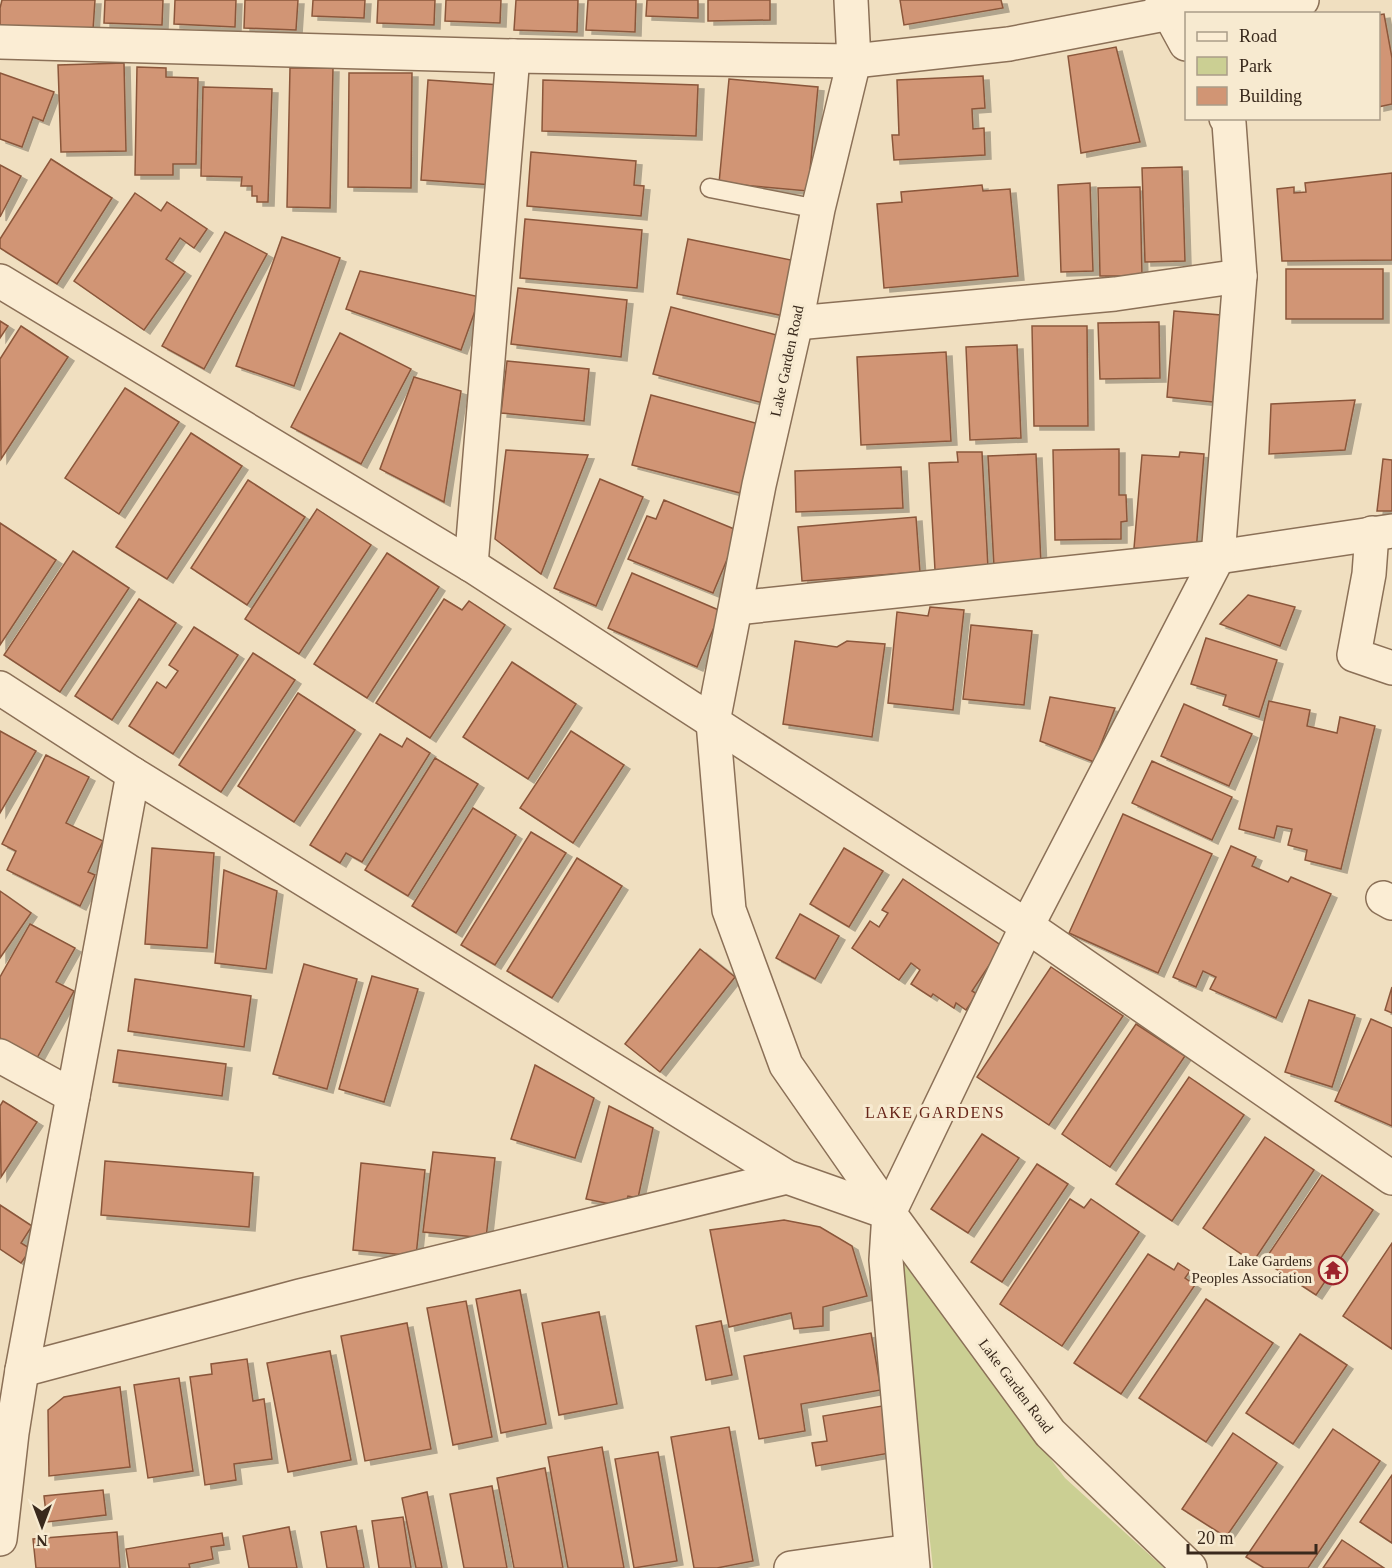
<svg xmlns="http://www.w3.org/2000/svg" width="1392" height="1568" viewBox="0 0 1392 1568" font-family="Georgia,serif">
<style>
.green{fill:#cbcf93}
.building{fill:#d19574;stroke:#8b573b;stroke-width:1.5;filter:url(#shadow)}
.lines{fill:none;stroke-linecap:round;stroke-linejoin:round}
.service-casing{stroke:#8b7057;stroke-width:21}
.minor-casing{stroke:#8b7057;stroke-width:36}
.service{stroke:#fbedd4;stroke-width:18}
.minor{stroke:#fbedd4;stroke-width:33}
.labels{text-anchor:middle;stroke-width:6;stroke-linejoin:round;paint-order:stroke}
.street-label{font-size:15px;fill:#39291c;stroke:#f7ead0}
.poi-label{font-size:15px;fill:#39291c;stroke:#f7ead0;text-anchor:end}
.neighbourhood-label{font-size:16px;letter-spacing:1.5px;fill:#682519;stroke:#f7ead0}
</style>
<defs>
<filter id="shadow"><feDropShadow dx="6" dy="4" stdDeviation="0" flood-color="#0004"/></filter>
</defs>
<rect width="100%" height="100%" fill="#f0dfc0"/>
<polygon class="green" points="898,1256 1065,1478 1164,1568 933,1568"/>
<g class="building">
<polygon points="2,0 95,0 93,30 0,26 0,8"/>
<polygon points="105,0 163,0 162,25 104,23"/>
<polygon points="175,0 236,0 235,27 174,24"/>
<polygon points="245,0 298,0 296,30 244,28"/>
<polygon points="313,0 365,0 364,18 312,16"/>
<polygon points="378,0 435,0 434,25 377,23"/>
<polygon points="446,0 501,0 500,23 445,21"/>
<polygon points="516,0 578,0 577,32 514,30"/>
<polygon points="588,0 636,0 635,32 586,30"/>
<polygon points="647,0 698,0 698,18 646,16"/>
<polygon points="708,0 770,0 770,20 708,21"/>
<polygon points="900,0 1001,0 1003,8 904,25"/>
<polygon points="1384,14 1392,58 1392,104 1378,107 1378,15"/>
<polygon points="1116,47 1140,142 1081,153 1068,56"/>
<polygon points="124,63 126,151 61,152 58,65"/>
<polygon points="137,67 166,68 166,77 198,78 196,164 173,164 173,175 135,175"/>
<polygon points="290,68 333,68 330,208 287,207"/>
<polygon points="0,73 54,92 43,121 33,117 22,147 0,139"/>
<polygon points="349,73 412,73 411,188 348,187"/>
<polygon points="983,76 985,108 972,109 973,129 984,128 985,155 894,160 892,135 899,135 897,80"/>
<polygon points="729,79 818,87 808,191 719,183"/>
<polygon points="428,80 501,85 494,185 421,180"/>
<polygon points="543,80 698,85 696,136 542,131"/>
<polygon points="203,87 272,89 268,202 257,202 257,196 252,196 252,186 241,186 242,177 201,176"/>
<polygon points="531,152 636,161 634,185 644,186 641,216 527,206"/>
<polygon points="51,159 112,198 57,284 0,248 0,239"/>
<polygon points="0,165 21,176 0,217"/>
<polygon points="1182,167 1185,261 1145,262 1142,168"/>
<polygon points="1392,173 1392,260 1282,261 1277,189 1294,187 1294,193 1306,192 1305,183"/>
<polygon points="1090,183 1093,271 1061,272 1058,185"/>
<polygon points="982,185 983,191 1010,189 1018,276 884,288 877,204 902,202 901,192"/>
<polygon points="1140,187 1142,276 1100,276 1098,188"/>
<polygon points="135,193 161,211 167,202 207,229 194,248 180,238 166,259 185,272 144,330 74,281"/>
<polygon points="525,219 642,230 637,288 520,278"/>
<polygon points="225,232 267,254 204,369 162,346"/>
<polygon points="282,237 340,258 294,386 236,366"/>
<polygon points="688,239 796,261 784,316 677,294"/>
<rect x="1286" y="269" width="97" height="50"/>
<polygon points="360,271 480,297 461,350 346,309"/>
<polygon points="518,288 627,300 621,357 511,344"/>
<polygon points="671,307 784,337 767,404 653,374"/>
<polygon points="1174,311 1221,315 1213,402 1167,397"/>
<polygon points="0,321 8,326 0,338"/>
<polygon points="1159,322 1160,378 1100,379 1098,323"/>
<polygon points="21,326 68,357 1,459 0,359"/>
<polygon points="1032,326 1087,326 1088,426 1034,426"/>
<polygon points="340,333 411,369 361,464 291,427"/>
<polygon points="1017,345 1021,438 970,440 966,347"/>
<polygon points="946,352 951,441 861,445 857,357"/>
<polygon points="507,361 589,369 584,421 501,413"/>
<polygon points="414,377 461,391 444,502 380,469"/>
<polygon points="125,388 179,422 119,514 65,478"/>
<polygon points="651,395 759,424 740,493 632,465"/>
<polygon points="1355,400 1345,450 1269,454 1271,404"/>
<polygon points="191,433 242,466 167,579 116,547"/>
<polygon points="1119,449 1119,495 1126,495 1127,521 1121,522 1121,539 1055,540 1053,450"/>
<polygon points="506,450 588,455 541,574 495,539"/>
<polygon points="957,452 982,452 988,568 935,570 929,463 958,462"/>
<polygon points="1180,452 1204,454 1196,552 1134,548 1142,455 1179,457"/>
<polygon points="1036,454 1041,564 994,567 988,456"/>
<polygon points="1383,459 1392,460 1392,511 1377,511"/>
<polygon points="901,467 903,508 796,512 795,471"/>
<polygon points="600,479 643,497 596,606 554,588"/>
<polygon points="248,480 305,517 247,605 191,568"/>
<polygon points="664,500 739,531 713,593 628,559 647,516 656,519"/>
<polygon points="317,509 371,545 299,654 245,619"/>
<polygon points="916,517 920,572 802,581 798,527"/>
<polygon points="0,523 56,560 0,645"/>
<polygon points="73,551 129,588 60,692 4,655"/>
<polygon points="387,553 439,587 367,698 314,664"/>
<polygon points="632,573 721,611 697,667 608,628"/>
<polygon points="1248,595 1295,607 1280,646 1220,624"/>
<polygon points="139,599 176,623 112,720 75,696"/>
<polygon points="444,599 462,610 469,601 505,625 430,738 376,703"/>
<polygon points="930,607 964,610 953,710 888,703 897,612 928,616"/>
<polygon points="971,625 1032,631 1024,705 963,699"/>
<polygon points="194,627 238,655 173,754 129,726 157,682 166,688 178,671 169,665"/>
<polygon points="1206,638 1277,660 1259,717 1223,705 1226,695 1191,684"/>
<polygon points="795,641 837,647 847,641 885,644 872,737 783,724"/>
<polygon points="253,653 295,680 221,792 179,765"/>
<polygon points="512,662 576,704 528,779 463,737"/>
<polygon points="298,693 355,730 294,822 238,786"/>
<polygon points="1050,697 1115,708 1094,762 1040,741"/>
<polygon points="1269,701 1310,710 1307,726 1337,733 1340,717 1375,726 1341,869 1305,860 1307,850 1288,845 1292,829 1277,826 1274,838 1239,829"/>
<polygon points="1184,704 1252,734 1229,786 1161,756"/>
<polygon points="0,731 36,751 0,813"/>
<polygon points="571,731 624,765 573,843 520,808"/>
<polygon points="380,734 402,747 407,738 430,753 362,862 346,853 340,863 310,845"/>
<polygon points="46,755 89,777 66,823 103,841 88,872 95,875 80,906 7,870 16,851 2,844"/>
<polygon points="435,758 478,784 408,896 365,870"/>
<polygon points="1152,761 1232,797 1212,840 1132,803"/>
<polygon points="473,808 516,835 456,933 412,906"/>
<polygon points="1123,814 1212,854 1158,973 1069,933"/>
<polygon points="531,832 566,853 495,965 461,945"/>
<polygon points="1231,846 1256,857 1252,866 1288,882 1291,877 1331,894 1276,1018 1210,989 1216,977 1203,971 1196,987 1173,977"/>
<polygon points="152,848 214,853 207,948 145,944"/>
<polygon points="844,848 883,871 849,927 810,904"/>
<polygon points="577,858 622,886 552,998 507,971"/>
<polygon points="224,870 277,891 266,969 215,963"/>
<polygon points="903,879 1002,946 972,991 977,994 966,1010 956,1003 954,1008 933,994 931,997 911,984 920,970 911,963 899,980 852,948 870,921 879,927 888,913 882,910"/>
<polygon points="0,891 31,913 0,958"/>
<polygon points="800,914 839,936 815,979 776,958"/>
<polygon points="30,924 75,948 56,982 74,991 37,1058 0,1038 0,977"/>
<polygon points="700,949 735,977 660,1072 625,1044"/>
<polygon points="304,964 357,979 327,1089 273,1074"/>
<polygon points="1051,967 1123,1016 1049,1125 977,1077"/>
<polygon points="372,976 418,989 384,1102 339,1089"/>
<polygon points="135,979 251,996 244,1047 128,1031"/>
<polygon points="1392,987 1392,1013 1385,1010"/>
<polygon points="1309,1000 1355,1015 1332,1087 1285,1072"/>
<polygon points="1371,1019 1392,1028 1392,1126 1335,1101"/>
<polygon points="1136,1024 1185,1056 1110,1167 1062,1134"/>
<polygon points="118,1050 226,1064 222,1096 113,1082"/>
<polygon points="535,1065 594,1098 575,1158 511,1139"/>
<polygon points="1189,1077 1244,1115 1172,1221 1116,1184"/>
<polygon points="3,1101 37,1122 1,1177 0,1106"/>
<polygon points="609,1106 653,1128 638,1198 628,1196 625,1207 586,1199"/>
<polygon points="982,1134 1019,1158 968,1233 931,1209"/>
<polygon points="1265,1137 1314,1170 1253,1262 1203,1228"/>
<polygon points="433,1152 495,1158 486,1238 423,1232"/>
<polygon points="105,1161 253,1173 249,1227 101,1215"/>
<polygon points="361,1163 425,1170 416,1256 353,1250"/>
<polygon points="1037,1164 1068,1184 1002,1282 971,1262"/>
<polygon points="1322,1175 1373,1210 1316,1295 1264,1261"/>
<polygon points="1070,1199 1084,1208 1091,1199 1139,1232 1062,1346 1000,1304"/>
<polygon points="0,1205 32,1226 21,1243 31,1249 21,1263 0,1249"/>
<polygon points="784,1220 820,1227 852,1246 867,1296 823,1307 823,1326 794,1329 791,1313 729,1327 710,1230"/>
<polygon points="1392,1243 1392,1349 1343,1316"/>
<polygon points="1148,1254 1174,1270 1178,1263 1190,1271 1185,1278 1195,1285 1121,1394 1074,1363"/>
<polygon points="520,1290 546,1424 501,1433 476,1299"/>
<polygon points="1206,1299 1273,1343 1206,1442 1139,1398"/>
<polygon points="466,1301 492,1437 453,1445 427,1308"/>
<polygon points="599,1312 617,1404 559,1415 542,1323"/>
<polygon points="721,1321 732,1375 706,1380 696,1326"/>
<polygon points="407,1323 431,1449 365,1461 341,1336"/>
<polygon points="871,1333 881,1390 801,1404 805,1431 759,1439 744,1356"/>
<polygon points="1300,1334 1347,1365 1293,1444 1246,1413"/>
<polygon points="330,1351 351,1460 288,1472 267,1363"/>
<polygon points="247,1359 253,1401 264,1399 272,1459 234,1464 236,1480 205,1485 190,1377 212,1374 211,1364"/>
<polygon points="179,1378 193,1471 148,1478 134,1385"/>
<polygon points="120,1387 130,1467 49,1476 48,1410 64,1397"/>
<polygon points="882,1406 890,1453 816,1466 812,1443 827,1441 823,1416"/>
<polygon points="729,1427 753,1561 717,1568 694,1568 671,1437"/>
<polygon points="1333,1429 1380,1461 1308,1568 1264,1568 1246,1557"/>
<polygon points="1233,1433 1277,1463 1226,1537 1182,1509"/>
<polygon points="602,1447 624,1568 568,1568 548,1457"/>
<polygon points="658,1452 677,1561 634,1568 615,1459"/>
<polygon points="545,1468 563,1568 514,1568 497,1478"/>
<polygon points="1392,1475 1392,1543 1360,1522"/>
<polygon points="492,1486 507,1568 464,1568 450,1494"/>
<polygon points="103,1490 106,1515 47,1522 44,1496"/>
<polygon points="427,1492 442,1568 416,1568 402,1498"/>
<polygon points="403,1517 411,1568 379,1568 372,1521"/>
<polygon points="356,1526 364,1568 327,1568 321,1532"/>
<polygon points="289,1527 297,1568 249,1568 243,1536"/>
<polygon points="117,1532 120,1568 36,1568 33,1539"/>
<polygon points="222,1533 224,1545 211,1547 213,1559 189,1564 190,1568 129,1568 126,1549"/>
<polygon points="1342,1540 1384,1568 1323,1568"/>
</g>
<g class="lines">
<g class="service-casing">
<polyline id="service" points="710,188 818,209"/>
</g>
<g class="minor-casing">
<g id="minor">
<polyline points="851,0 854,61 818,209 796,323 759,485 713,722 729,910 786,1065 889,1213 1050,1433 1190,1568"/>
<polyline points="1162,0 1186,44"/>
<polyline points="0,42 513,56 854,61 1009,44 1170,13 1302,0"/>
<polyline points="0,281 471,565 713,722 1027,926 1392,1178"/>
<polyline points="796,323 1115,294 1240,276"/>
<polyline points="1372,533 1369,574 1354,655 1392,668"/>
<polyline points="471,565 513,56"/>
<polyline points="736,608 1218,557 1392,531"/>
<polyline points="0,688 133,774"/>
<polyline points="1383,898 1392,903"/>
<polyline points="0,1056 73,1096"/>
<polyline points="22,1370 300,1296 787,1177"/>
<polyline points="0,1539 12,1433 22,1370 133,774 787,1177 889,1213"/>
<polyline points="791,1568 911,1551"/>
<polyline points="913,1568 886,1260 889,1213 1027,926 1218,557 1240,276 1229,123 1226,118"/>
</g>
</g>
<use href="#service" class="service"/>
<use href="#minor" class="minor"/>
</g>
<defs>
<g id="temple-ring" transform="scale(1.5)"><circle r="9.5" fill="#f7ead0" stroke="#9d232b" stroke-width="1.5"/><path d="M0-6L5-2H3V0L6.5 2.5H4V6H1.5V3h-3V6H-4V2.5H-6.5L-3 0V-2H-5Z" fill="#9d232b"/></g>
</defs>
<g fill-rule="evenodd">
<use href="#temple-ring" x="1333" y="1270"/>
</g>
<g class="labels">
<g class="street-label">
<text transform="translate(787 361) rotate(-78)" y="5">Lake Garden Road</text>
<text transform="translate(1016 1386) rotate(53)" y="5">Lake Garden Road</text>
</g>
<g class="poi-label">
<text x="1312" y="1266">Lake Gardens<tspan x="1312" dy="17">Peoples Association</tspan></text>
</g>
<g class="neighbourhood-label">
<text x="935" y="1118">LAKE GARDENS</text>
</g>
</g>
<rect x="1185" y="12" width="195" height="108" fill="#f7ead0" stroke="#ab9d88" stroke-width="1.5"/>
<rect x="1197" y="32" width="30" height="9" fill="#fbedd4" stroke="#ab9d88" stroke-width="1.5"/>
<text x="1239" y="42" font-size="18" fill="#39291c">Road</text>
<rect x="1197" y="57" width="30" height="18" fill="#cbcf93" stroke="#ab9d88" stroke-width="1.5"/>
<text x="1239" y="72" font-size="18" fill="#39291c">Park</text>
<rect x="1197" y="87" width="30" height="18" fill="#d19574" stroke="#ab9d88" stroke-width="1.5"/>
<text x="1239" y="102" font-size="18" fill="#39291c">Building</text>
<g transform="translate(42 1526) rotate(180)" stroke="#f7ead0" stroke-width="4.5" paint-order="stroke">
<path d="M0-4.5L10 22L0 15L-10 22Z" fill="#39291c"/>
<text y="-9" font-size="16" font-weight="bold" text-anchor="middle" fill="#39291c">N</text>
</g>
<path d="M1188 1544v9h128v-9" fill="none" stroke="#39291c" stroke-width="3"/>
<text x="1197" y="1544" font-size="18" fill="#39291c" stroke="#f7ead0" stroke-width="4.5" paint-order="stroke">20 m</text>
</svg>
